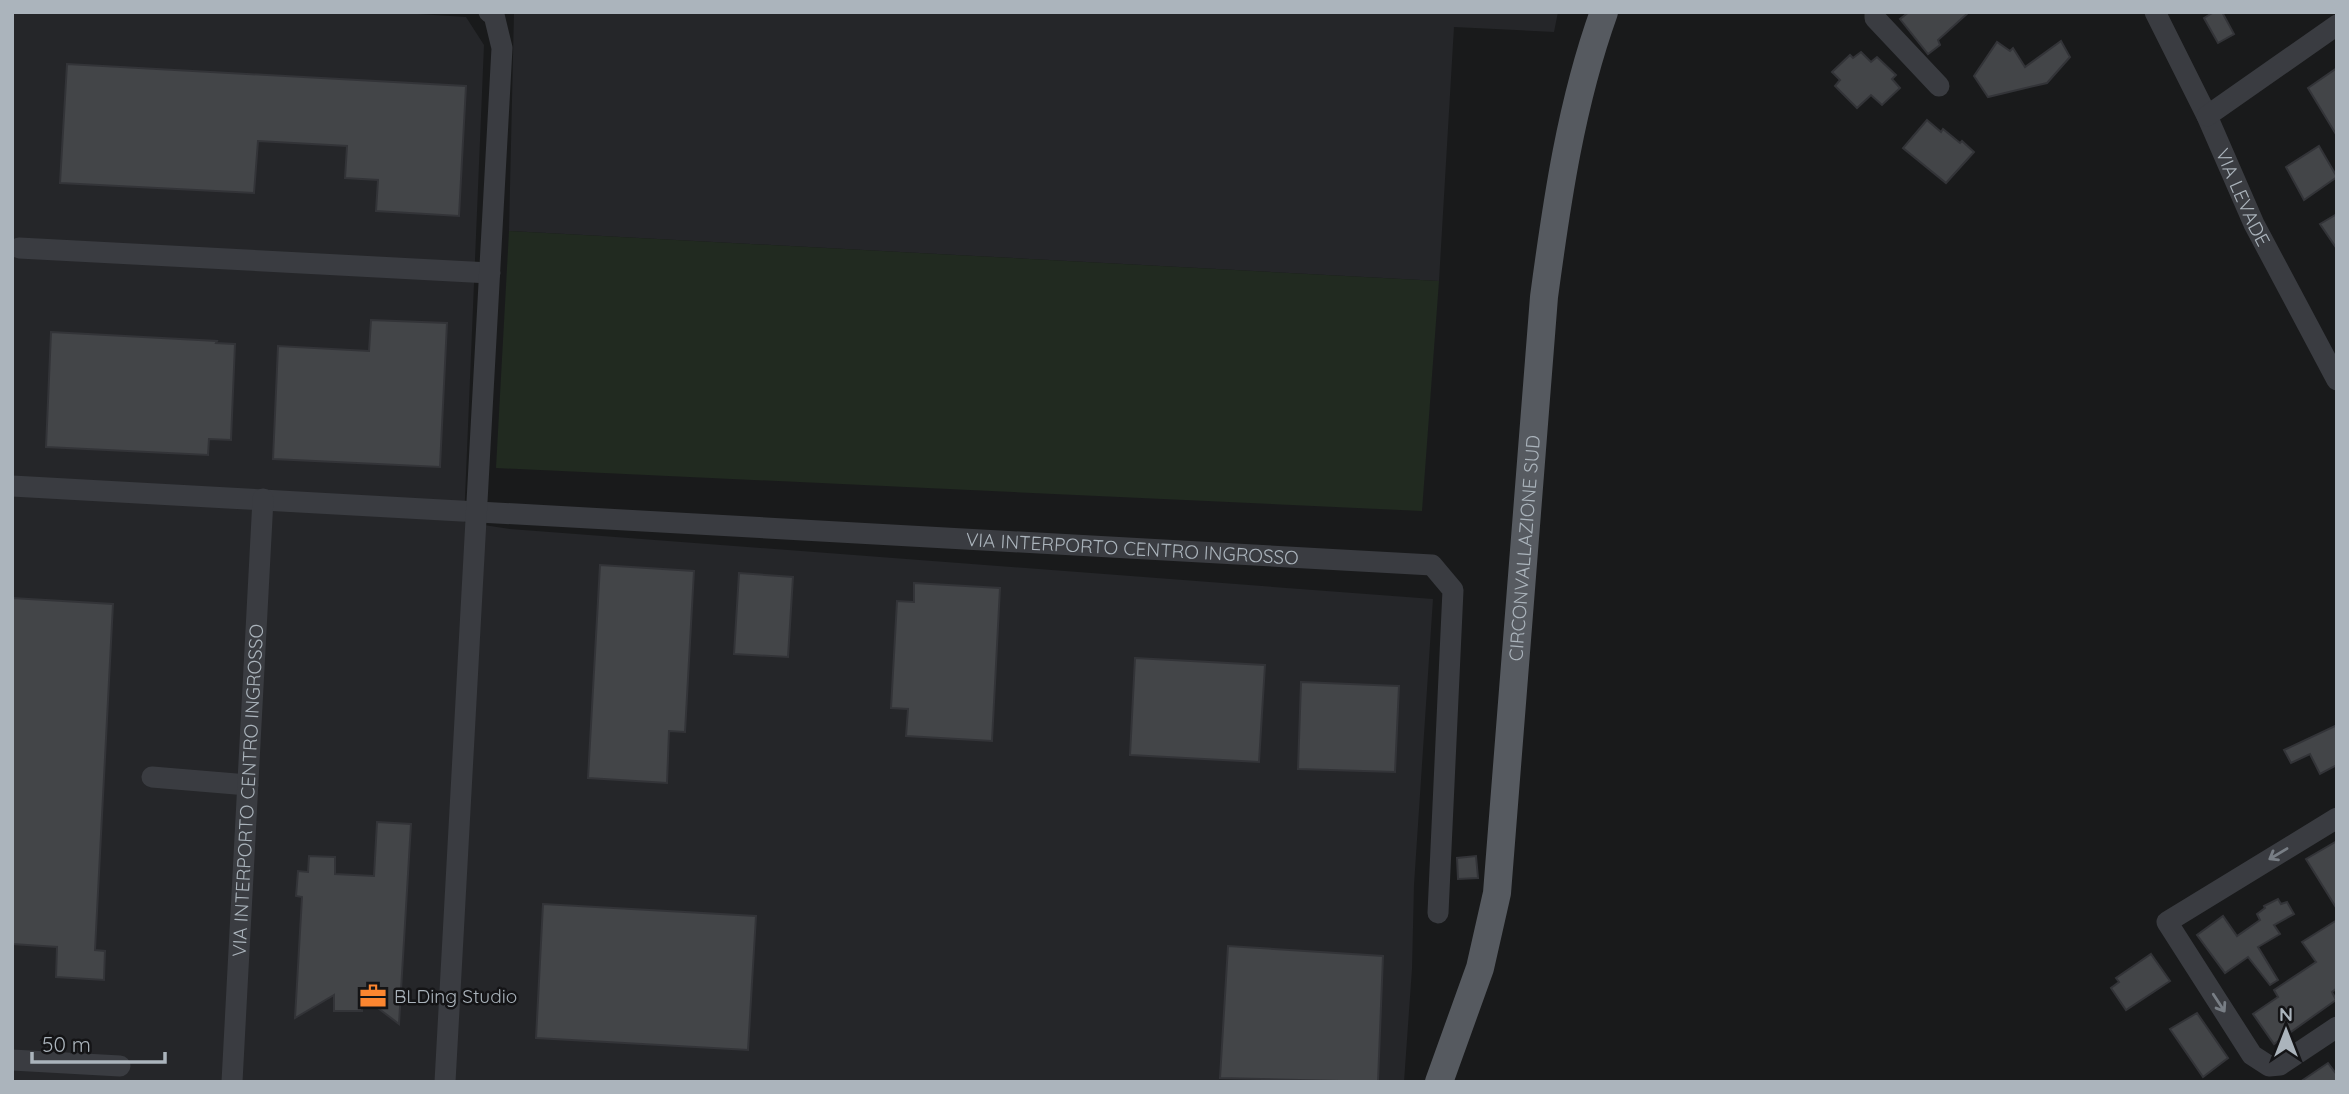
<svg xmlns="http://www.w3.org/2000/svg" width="2349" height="1094" viewBox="0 0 2349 1094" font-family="Quicksand,sans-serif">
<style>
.built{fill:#252629}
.green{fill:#212a20}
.building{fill:#434548;stroke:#333438;stroke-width:2}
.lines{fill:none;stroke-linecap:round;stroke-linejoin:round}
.minor{stroke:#3a3c41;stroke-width:21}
.major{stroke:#565a60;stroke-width:28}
.oneway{stroke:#787e85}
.labels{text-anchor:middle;stroke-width:5;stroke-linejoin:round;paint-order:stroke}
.street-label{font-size:19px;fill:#abb4bc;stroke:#141416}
.poi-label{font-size:19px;fill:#abb4bc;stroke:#141416;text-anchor:start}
</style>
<rect width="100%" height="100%" fill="#191a1b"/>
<g class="built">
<polygon points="12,12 387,12 466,17 484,45 464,522 510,529 1433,599 1414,885 1412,969 1404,1082 12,1082"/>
<polygon points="514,12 1558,12 1554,32 1454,27 1439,281 509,231"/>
</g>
<polygon class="green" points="509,231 1439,281 1422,511 496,468"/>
<g class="building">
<polygon points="1909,12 1969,12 1938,40 1940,45 1928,54 1900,19"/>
<polygon points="2214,12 2222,12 2234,34 2218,43 2204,18"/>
<polygon points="2061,41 2070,57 2047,83 1988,97 1974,76 1997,42 2010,51 2013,48 2025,67"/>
<polygon points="1861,52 1871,62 1877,57 1896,75 1892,79 1900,88 1882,105 1871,95 1857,108 1835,86 1840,80 1832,72 1850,55 1853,58"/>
<polygon points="67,64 466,86 459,216 376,211 378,180 345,178 347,146 258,141 254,193 60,183"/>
<polygon points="2337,68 2337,136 2308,88"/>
<polygon points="1927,120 1941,132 1943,129 1960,143 1962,141 1974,152 1946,183 1903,148"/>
<polygon points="2319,146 2337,177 2304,200 2286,167"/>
<polygon points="2337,214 2337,249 2320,224"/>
<polygon points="371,320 447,323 440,467 273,459 278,346 369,351"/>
<polygon points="51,332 217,341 216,343 235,344 231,440 209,439 208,455 46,447"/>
<polygon points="600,565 694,571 685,732 669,731 667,783 588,778"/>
<polygon points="739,573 793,577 788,657 734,654"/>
<polygon points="914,583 1000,588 992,741 906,736 908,709 891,708 897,601 914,602"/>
<polygon points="12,598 113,604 95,950 105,951 104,980 56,977 57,947 12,944"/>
<polygon points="1135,658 1265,665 1259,762 1130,755"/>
<polygon points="1301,682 1399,686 1395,772 1298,769"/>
<polygon points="2337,725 2337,765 2320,774 2310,754 2291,763 2284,750"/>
<polygon points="377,822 411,824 399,1024 362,996 362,1011 334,1011 334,995 295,1018 302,897 296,896 298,871 308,872 309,856 335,857 335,874 374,876"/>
<polygon points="2337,841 2337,909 2306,859"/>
<polygon points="1476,856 1478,878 1458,879 1457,858"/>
<polygon points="2278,899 2281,904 2287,902 2294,914 2274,925 2280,934 2258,947 2278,980 2270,985 2248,957 2225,973 2197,935 2223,916 2237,936 2260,920 2257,914 2265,908 2264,906"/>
<polygon points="543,904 756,916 748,1050 536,1038"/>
<polygon points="2337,920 2337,988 2332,992 2336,1000 2274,1044 2253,1014 2278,997 2274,990 2316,962 2302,942"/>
<polygon points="1228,946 1383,956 1378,1082 1220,1078"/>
<polygon points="2151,954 2170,981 2126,1010 2111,988 2119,982 2116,978"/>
<polygon points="2197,1013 2228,1058 2203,1077 2170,1029"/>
<polygon points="2328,1063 2337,1075 2337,1082 2300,1082"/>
</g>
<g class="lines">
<g class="minor">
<polyline points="1875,12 1875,18 1939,86"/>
<path id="s1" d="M 2155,12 L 2207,116 L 2254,224 L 2337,380"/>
<polyline points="2207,116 2337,25"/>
<polyline points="19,248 490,273"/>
<path id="s2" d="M 12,486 L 1432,565 L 1453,590 L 1438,913"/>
<polyline points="152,777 248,785"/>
<polyline points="2337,818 2167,922 2252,1055 2269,1066 2280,1065 2337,1027"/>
<polyline points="12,1060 120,1066"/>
<path id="s3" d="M 232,1082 L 263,499"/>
<polyline points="445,1082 502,48 494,15 489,12"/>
</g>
<path class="major" id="s4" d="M 1439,1082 L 1480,968 L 1497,893 L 1544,297 C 1557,200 1571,104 1604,12"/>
</g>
<defs><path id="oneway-shaft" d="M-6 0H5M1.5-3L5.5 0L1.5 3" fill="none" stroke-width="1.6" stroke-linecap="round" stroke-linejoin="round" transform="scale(1.75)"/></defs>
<g class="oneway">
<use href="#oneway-shaft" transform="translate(2278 854) rotate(149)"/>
<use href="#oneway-shaft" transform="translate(2219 1003) rotate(57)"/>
</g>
<defs>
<g id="office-bare" transform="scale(2.1)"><path d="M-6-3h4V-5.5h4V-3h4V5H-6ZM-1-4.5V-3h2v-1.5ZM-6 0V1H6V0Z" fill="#fc8630" stroke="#141416" stroke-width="2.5" paint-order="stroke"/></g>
</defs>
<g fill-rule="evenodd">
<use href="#office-bare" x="373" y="996"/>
</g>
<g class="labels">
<g class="street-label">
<text dy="7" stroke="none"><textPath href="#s1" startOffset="205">VIA LEVADE</textPath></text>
<text dy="7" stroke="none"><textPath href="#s2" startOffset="1122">VIA INTERPORTO CENTRO INGROSSO</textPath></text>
<text dy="7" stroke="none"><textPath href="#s4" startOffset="544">CIRCONVALLAZIONE SUD</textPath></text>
<text dy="7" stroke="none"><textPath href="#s3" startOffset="292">VIA INTERPORTO CENTRO INGROSSO</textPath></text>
</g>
<g class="poi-label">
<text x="394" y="1003">BLDing Studio</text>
</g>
</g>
<rect width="2349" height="1094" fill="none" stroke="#abb4bc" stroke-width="28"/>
<g transform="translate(2286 1031)" stroke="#141416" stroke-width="5" paint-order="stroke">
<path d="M0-5L12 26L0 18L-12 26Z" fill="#abb4bc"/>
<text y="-10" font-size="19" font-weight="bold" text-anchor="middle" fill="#abb4bc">N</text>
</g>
<path d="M32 1052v10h133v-10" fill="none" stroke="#abb4bc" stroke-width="3.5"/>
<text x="42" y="1052" font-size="21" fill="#abb4bc" stroke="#141416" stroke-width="5" paint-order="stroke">50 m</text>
</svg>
